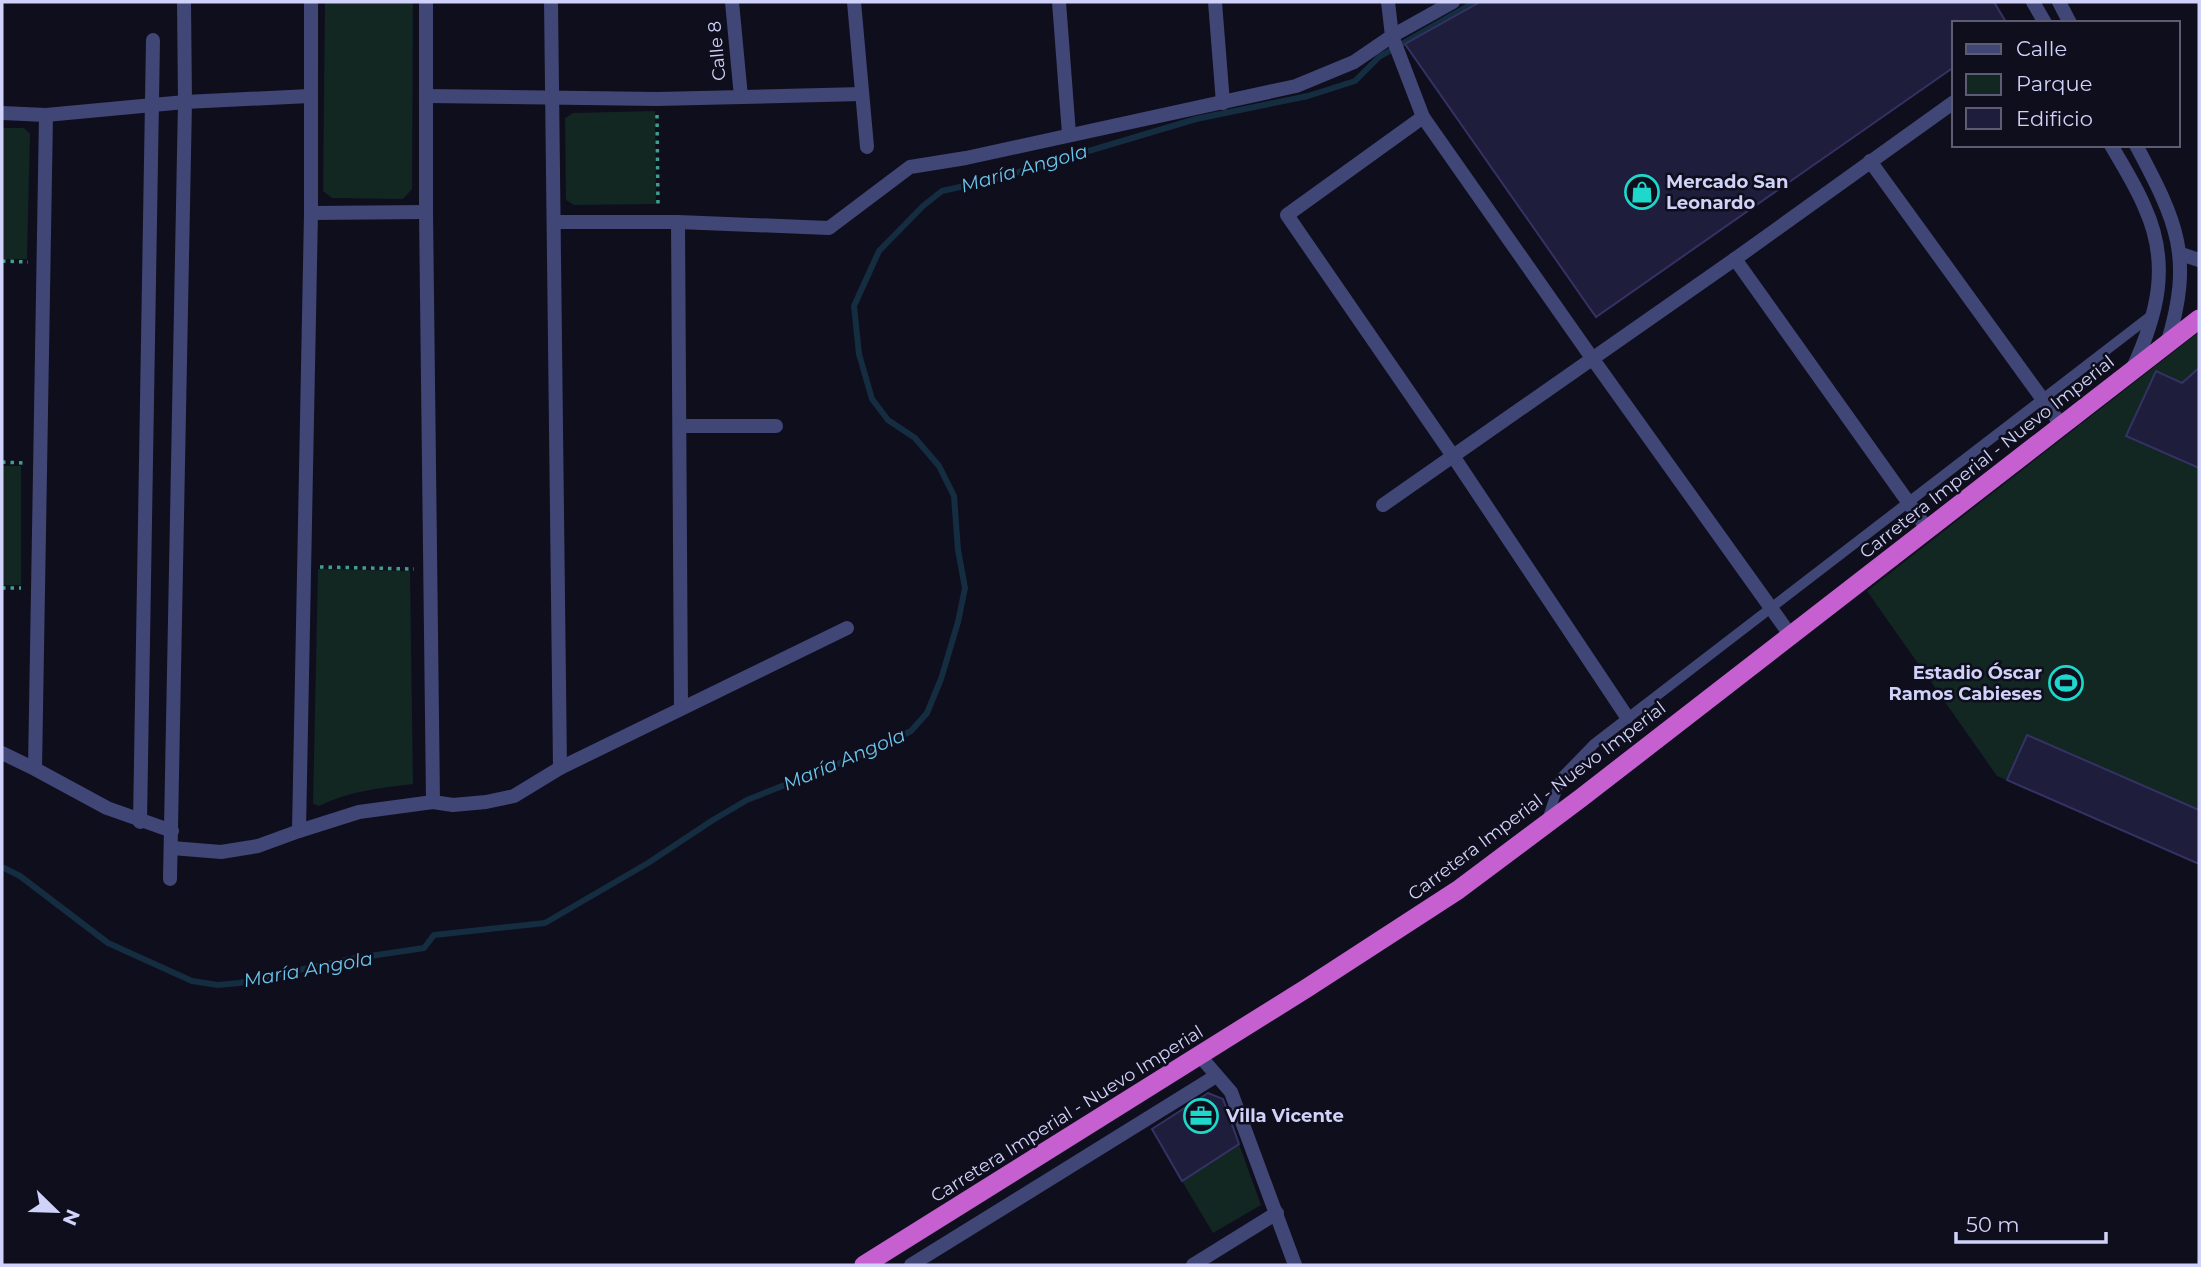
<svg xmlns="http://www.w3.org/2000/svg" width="2201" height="1267" viewBox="0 0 2201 1267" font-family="Montserrat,sans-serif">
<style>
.green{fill:#122622}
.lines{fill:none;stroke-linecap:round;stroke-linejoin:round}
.stream{stroke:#152d40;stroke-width:6}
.building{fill:#1e1d3b;stroke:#343264;stroke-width:2}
.path{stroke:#3da08a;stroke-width:3.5;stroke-dasharray:3.5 5;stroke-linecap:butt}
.service{stroke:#404676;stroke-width:10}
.minor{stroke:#404676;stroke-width:14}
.tertiary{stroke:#404676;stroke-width:14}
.trunk{stroke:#c660d0;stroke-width:19}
.labels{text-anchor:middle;stroke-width:5;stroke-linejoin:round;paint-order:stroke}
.street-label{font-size:18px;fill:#d0d2f9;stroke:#0f0e1d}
.poi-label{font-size:18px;font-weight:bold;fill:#d0d2f9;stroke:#0f0e1d;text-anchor:start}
.water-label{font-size:19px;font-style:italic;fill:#6cc5eb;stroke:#0f0e1d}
</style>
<rect width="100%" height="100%" fill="#0f0e1d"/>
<g class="green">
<polygon points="325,2 413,2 412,189 403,199 332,198 323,191"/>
<polygon points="655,111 656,204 574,205 566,200 565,118 573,113"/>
<polygon points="2,128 24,128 30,134 27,259 2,259"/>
<polygon points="2199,332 2199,864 1997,776 1867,591"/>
<rect x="2" y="466" width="19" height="119"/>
<path d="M 318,569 L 410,571 L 413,784 C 380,788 349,791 319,806 L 313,804 Z"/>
<polygon points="1239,1144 1261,1205 1213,1233 1182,1181"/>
</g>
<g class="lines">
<polyline class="stream" points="2,867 20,876 108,943 192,981 218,985 239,983 350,959 424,948 434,935 545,923 648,863 713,820 747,800 880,747 911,731 927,713 941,679 958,622 965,588 958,550 954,496 939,466 915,438 888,420 872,399 859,354 854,306 879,251 923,206 942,191 991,180 1196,119 1308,96 1355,81 1379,57 1475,2"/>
</g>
<g class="building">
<polygon points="1480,2 1994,2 2006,22 1954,23 1954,67 1596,317 1405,44"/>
<polygon points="2199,368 2199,468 2126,436 2156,371 2182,383"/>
<polygon points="2027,735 2199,810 2199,864 2007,780"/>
<polygon points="1208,1093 1223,1099 1239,1144 1182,1181 1152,1129"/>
</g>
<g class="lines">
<g class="path">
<polyline points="657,115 658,206"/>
<polyline points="2,261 28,262"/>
<polyline points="2,462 24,463"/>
<polyline points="320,567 414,569"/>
<polyline points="2,588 21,588"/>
</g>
<polyline class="service" points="1546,823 1561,778 1594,744 2152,315"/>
<g class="minor">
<polyline points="426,2 426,212 433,802"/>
<polyline points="551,2 560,768"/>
<polyline points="732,2 741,97"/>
<polyline points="1059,2 1069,134"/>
<polyline points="1215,2 1223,103"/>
<polyline points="1388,2 1392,36 1423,117 1592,358 1791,636"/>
<polyline points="426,96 657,99 862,94"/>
<polyline points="2,113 46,115 185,102 184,2"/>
<polyline points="1423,117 1287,215 1453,456 1627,717"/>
<polyline points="1870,161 2062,426"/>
<polyline points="311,213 426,212"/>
<polyline points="555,222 678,222 829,228 910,167 966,158 1296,86 1354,62 1392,36 1453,2"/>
<polyline points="678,222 681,708"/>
<polyline points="1735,259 1928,530"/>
<polyline points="680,426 776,426"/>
<polyline points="1383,505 1735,259 1954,102"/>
<polyline points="2,753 35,769 107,808 172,831"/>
<polyline points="35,769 46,115"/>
<polyline points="140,822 153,40"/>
<polyline points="299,831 311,213 311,2"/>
<polyline points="172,848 221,852 258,846 299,831 359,812 433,802 453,805 486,802 514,796 560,768 847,628"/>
<polyline points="170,879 185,102 310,96"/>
<polyline points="1199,1055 1231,1092 1295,1265"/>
<polyline points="911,1265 1216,1076"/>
<polyline points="1193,1265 1277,1213"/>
</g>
<g class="tertiary">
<polyline points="854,2 867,147"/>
<polyline points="2033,2 2045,23"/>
<polyline points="2059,2 2070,23"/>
<path d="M 2111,145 C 2123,166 2136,186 2145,208 C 2171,265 2157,316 2132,370"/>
<path d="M 2136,145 C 2177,222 2194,257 2167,344"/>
<polyline points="2181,254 2199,260"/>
</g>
<polyline class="trunk" points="864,1265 1307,988 1458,890 1581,798 2199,319"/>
</g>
<defs>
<g id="shop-ring" transform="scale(1.75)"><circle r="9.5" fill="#0f0e1d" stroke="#1dd8cb" stroke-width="1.5"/><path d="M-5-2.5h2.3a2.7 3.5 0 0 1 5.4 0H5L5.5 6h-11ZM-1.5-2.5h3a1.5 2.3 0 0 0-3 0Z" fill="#1dd8cb"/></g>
<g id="stadium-ring" transform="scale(1.75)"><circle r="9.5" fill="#0f0e1d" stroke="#1dd8cb" stroke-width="1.5"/><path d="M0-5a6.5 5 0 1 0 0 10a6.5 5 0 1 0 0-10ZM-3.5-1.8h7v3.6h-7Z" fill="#1dd8cb"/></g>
<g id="office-ring" transform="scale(1.75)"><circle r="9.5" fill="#0f0e1d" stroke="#1dd8cb" stroke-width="1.5"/><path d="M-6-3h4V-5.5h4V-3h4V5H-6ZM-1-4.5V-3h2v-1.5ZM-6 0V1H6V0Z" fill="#1dd8cb"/></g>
</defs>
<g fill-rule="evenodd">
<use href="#shop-ring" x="1642" y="192"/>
<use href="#stadium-ring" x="2066" y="683"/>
<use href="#office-ring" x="1201" y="1116"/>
</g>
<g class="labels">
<g class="street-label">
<text transform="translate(717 51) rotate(-95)" y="6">Calle 8</text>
<text transform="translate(1987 457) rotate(-38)" y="6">Carretera Imperial - Nuevo Imperial</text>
<text transform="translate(1537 801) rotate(-37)" y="6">Carretera Imperial - Nuevo Imperial</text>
<text transform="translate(1067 1114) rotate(-32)" y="6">Carretera Imperial - Nuevo Imperial</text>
</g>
<g class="poi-label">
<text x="1666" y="188">Mercado San<tspan x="1666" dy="21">Leonardo</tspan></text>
<text x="2042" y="679" text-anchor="end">Estadio Óscar<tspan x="2042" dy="21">Ramos Cabieses</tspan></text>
<text x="1226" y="1122">Villa Vicente</text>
</g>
<g class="water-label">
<text transform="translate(1024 168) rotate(-16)" y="7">María Angola</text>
<text transform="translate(844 759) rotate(-23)" y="7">María Angola</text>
<text transform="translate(308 969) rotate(-10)" y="7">María Angola</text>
</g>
</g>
<rect width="2201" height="1267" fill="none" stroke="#d0d2f9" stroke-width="7"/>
<rect x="1952" y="21" width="228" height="126" fill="#0f0e1d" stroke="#5c5c75" stroke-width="2"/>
<rect x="1966" y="44" width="35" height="10" fill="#404676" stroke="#5c5c75" stroke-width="2"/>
<text x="2016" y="56" font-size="21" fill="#d0d2f9">Calle</text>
<rect x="1966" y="74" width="35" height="21" fill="#122622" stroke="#5c5c75" stroke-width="2"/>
<text x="2016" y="91" font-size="21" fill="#d0d2f9">Parque</text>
<rect x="1966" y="108" width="35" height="21" fill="#1e1d3b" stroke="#5c5c75" stroke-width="2"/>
<text x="2016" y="126" font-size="21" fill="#d0d2f9">Edificio</text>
<g transform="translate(56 1211) rotate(113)" stroke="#0f0e1d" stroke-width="5" paint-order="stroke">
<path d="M0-5L12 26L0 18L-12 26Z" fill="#d0d2f9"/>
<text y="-10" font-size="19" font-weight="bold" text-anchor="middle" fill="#d0d2f9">N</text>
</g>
<path d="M1956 1232v10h150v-10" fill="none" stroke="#d0d2f9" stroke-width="3.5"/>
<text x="1966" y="1232" font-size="21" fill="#d0d2f9" stroke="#0f0e1d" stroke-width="5" paint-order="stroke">50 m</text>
</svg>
